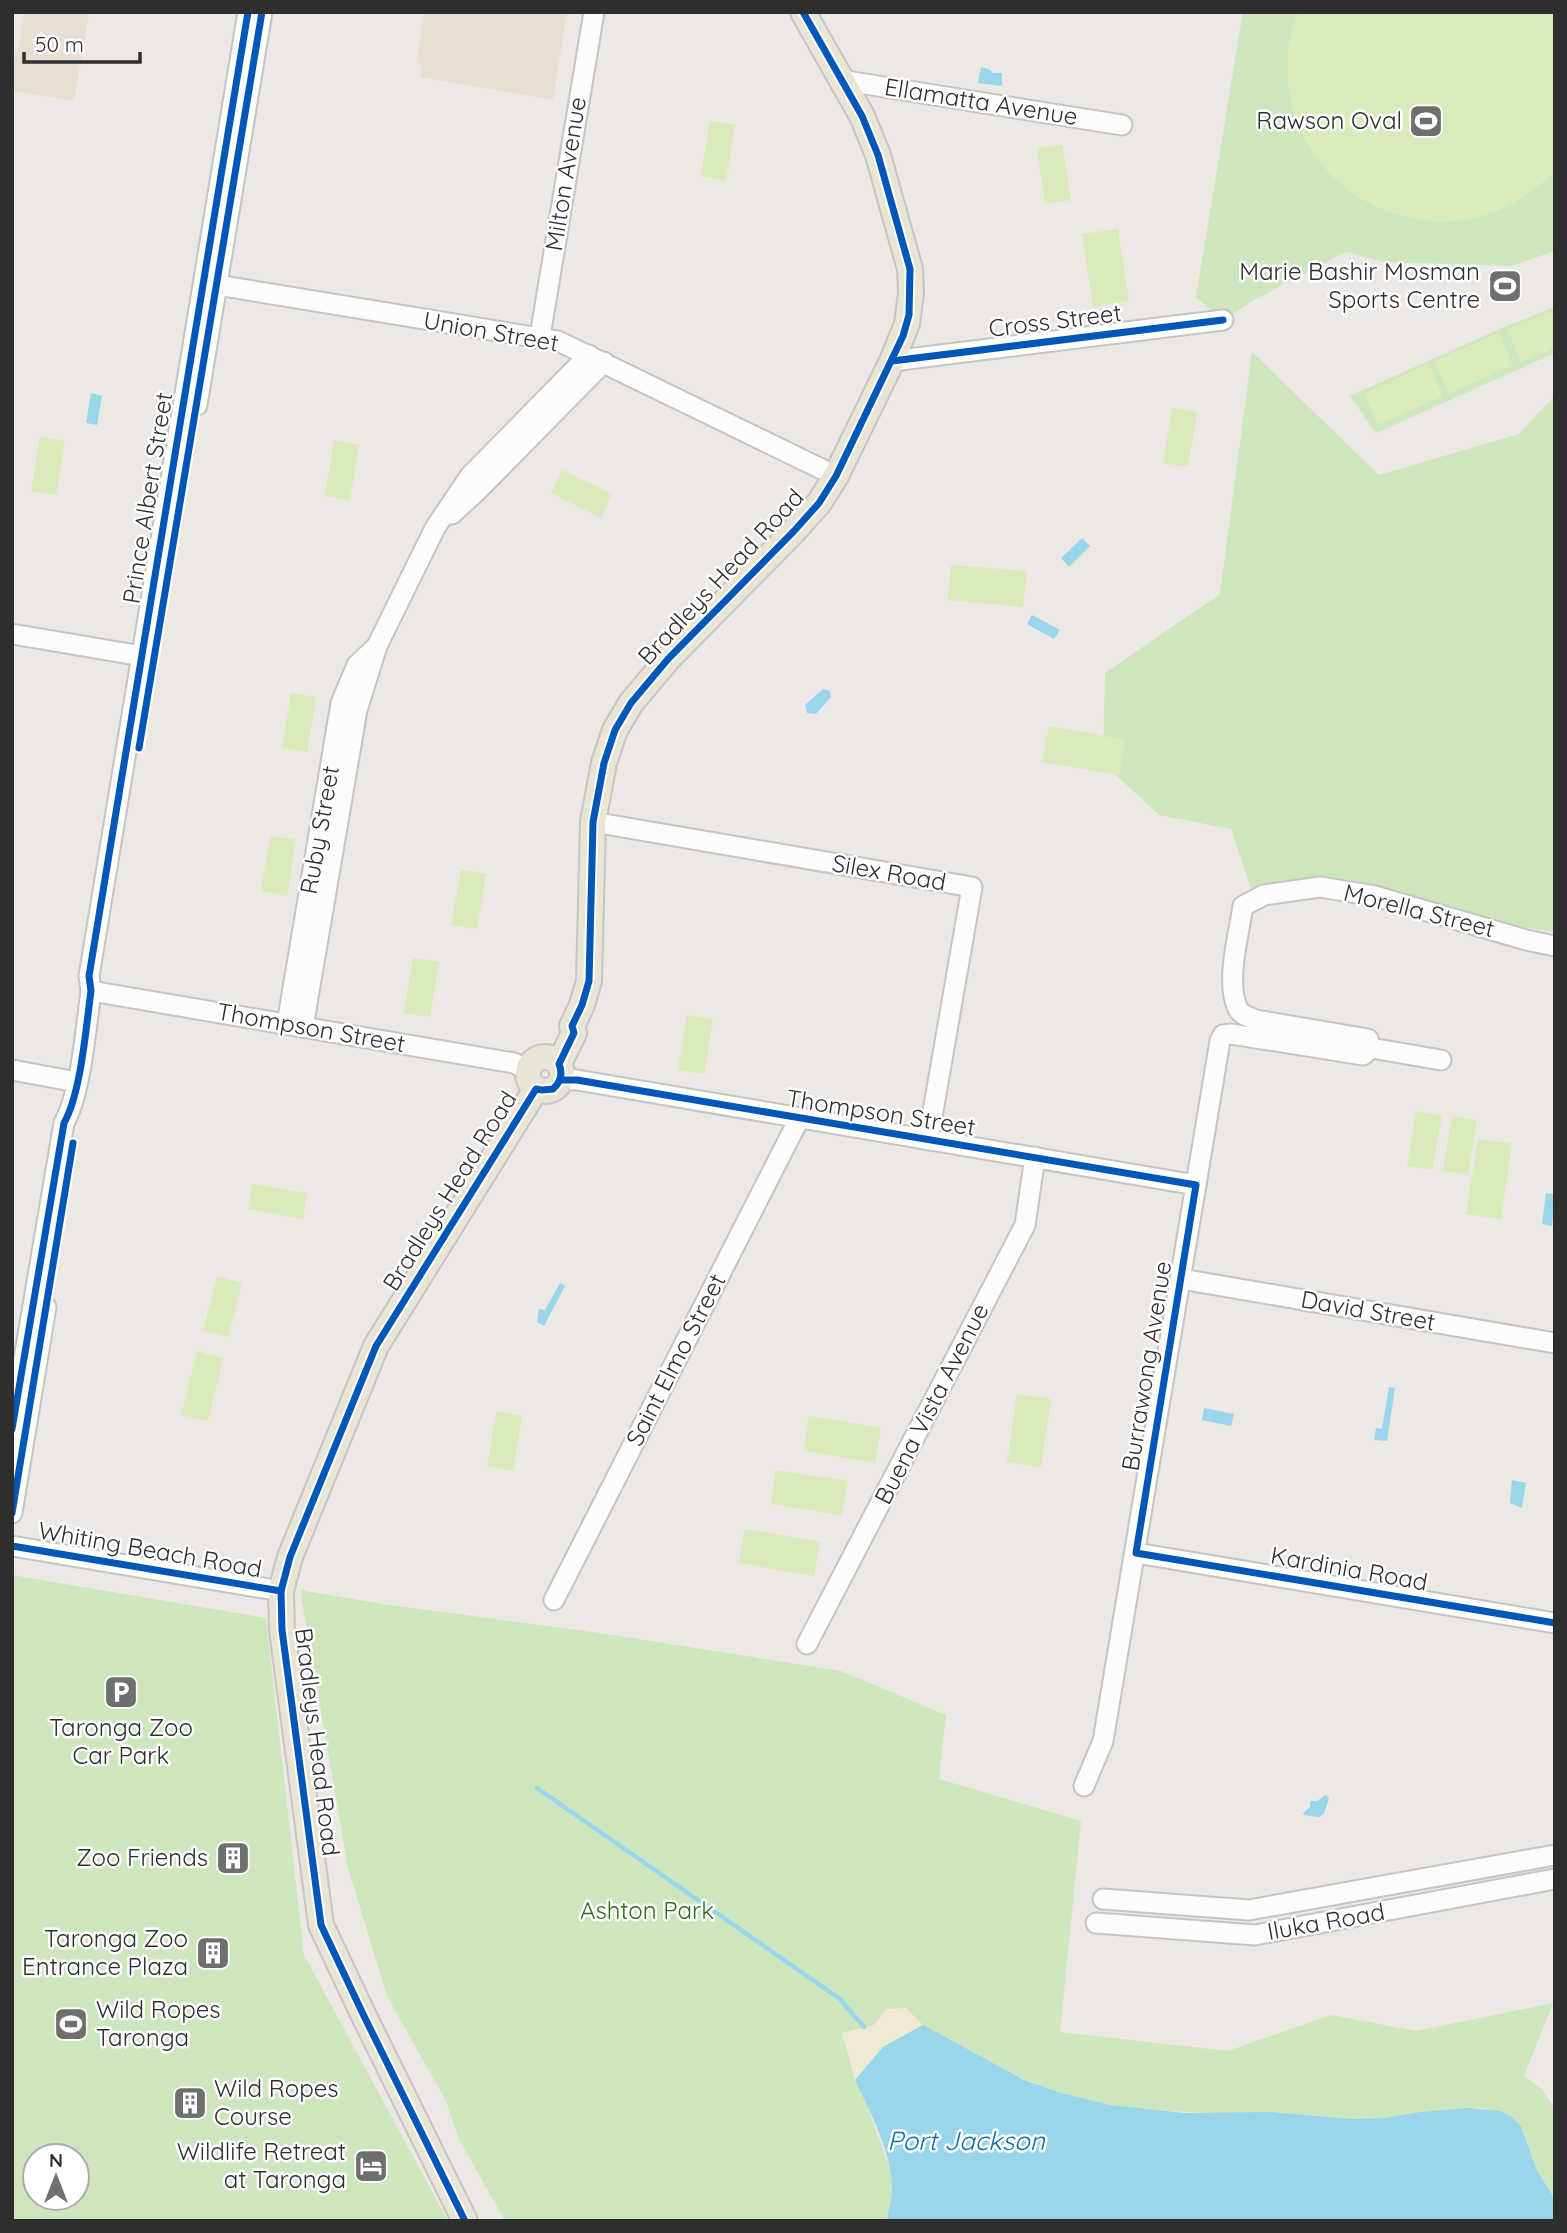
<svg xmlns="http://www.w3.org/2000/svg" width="1567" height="2233" viewBox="0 0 1567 2233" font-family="Quicksand,sans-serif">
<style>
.education{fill:#e6e0d3}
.green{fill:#cee6be;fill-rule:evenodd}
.sand{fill:#f0ead3}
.pitch{fill:#d9eabb}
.water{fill:#99d6ec}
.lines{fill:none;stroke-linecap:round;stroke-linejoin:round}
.stream{stroke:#99d6ec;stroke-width:4.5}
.minor-casing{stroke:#c5c4c5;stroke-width:23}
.major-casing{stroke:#c6c5c4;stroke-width:28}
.minor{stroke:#fcfcfb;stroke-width:19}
.major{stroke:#e8e4d6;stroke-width:24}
.cycleway-casing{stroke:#fff;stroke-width:11}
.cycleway{stroke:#0057b8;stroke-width:7}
.labels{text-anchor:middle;stroke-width:5;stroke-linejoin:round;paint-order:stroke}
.street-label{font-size:24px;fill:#2e2e2e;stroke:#fff}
.poi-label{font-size:24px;fill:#2e2e2e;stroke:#fff;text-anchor:end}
.park-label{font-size:24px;fill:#2c6e1b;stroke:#fff}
.water-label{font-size:26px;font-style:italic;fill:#0d6fa3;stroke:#fff}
</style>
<rect width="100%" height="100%" fill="#ece8e4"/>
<g class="education">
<polygon points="25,12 89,12 74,101 12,91 12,63 19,46"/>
<polygon points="425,12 567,12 553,100 420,77 423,65 416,63"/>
</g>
<g class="green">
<polygon points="1243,12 1555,12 1555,251 1511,266 1384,262 1346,252 1254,300 1223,320 1196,297"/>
<polygon points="1555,307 1555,353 1376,433 1350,396 1502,328"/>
<polygon points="1252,352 1379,475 1519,434 1555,395 1555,932 1251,888 1231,829 1159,815 1103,763 1105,673 1220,594"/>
<path d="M 12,1575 L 266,1618 L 304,1955 L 448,2221 L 12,2221 ZM 35,2156 L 77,2156 L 77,2198 L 35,2198 Z"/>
<polygon points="300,1590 383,1604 600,1633 841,1671 946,1715 939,1779 1081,1821 1060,2032 1228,2051 1331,2015 1416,2031 1553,2003 1524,2076 1542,2089 1555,2109 1555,2200 1536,2168 1526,2139 1484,2108 1420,2112 1385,2118 1353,2119 1272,2112 1223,2114 1135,2109 1085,2100 1048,2089 1012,2074 954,2044 868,2108 891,2171 893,2186 887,2221 505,2221 459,2139 446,2101 387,1996 348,1868"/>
</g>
<polygon class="sand" points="906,2008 923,2025 883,2047 855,2080 842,2033 874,2025 886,2009"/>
<g class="pitch">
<path d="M 1298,12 L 1555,12 L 1555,171 C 1535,190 1514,206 1488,214 C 1402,243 1305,185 1290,96 C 1285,68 1287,39 1298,12 Z"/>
<polygon points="710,121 735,125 726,181 701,176"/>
<polygon points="1062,145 1071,200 1045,204 1037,148"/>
<polygon points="1118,229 1129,301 1093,307 1082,234"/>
<polygon points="1555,310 1555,348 1521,362 1507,329"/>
<polygon points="1499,333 1513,365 1449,394 1434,361"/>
<polygon points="1428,364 1443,396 1378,425 1364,393"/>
<polygon points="1172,408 1197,412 1188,467 1163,463"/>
<polygon points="40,437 65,441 56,495 31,491"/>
<polygon points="334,440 359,445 350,500 325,496"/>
<polygon points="562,470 612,494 601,518 551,493"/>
<polygon points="951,565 1027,571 1023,607 948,600"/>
<polygon points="291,693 316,697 307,752 282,748"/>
<polygon points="1049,726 1125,740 1119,775 1042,762"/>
<polygon points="270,836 296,840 287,896 261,891"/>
<polygon points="461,870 486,874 477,929 451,925"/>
<polygon points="413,958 439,962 430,1017 404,1013"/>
<polygon points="687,1015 713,1019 704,1074 678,1070"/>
<polygon points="1416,1111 1442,1115 1432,1170 1407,1166"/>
<polygon points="1452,1116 1477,1120 1468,1175 1443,1171"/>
<polygon points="1478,1139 1512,1144 1501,1219 1466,1214"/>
<polygon points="252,1184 307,1193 303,1219 248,1209"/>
<polygon points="217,1276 242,1283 228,1337 203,1331"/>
<polygon points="197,1351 223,1358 208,1421 181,1415"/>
<polygon points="1017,1394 1051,1399 1041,1467 1007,1462"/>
<polygon points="497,1411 522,1416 513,1471 487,1466"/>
<polygon points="809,1416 881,1428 875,1463 804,1451"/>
<polygon points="776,1470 848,1481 842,1515 771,1504"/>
<polygon points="745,1529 820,1542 814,1576 739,1563"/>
</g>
<g class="water">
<polygon points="981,67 989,69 993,73 1002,73 1002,86 978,83"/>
<polygon points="91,393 102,396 97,425 86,423"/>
<polygon points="1082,538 1090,546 1069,567 1061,558"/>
<polygon points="1032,615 1060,630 1054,639 1027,624"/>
<polygon points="823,689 830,691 831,697 816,714 807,713 805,705"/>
<polygon points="1546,1193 1555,1194 1552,1226 1542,1224"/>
<polygon points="560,1283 565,1286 544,1326 537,1322 539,1309 545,1310"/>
<polygon points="1389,1387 1395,1388 1387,1441 1374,1440 1376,1428 1382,1429"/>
<polygon points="1204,1408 1234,1414 1231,1426 1202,1420"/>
<polygon points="1512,1480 1526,1483 1522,1508 1510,1503"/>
<polygon points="1326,1795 1329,1798 1324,1813 1319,1817 1304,1815 1303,1813 1310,1807 1310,1801 1317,1801"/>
<path d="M 923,2025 L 1024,2080 L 1061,2093 L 1110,2105 L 1185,2113 L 1272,2112 L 1353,2119 L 1385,2118 L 1420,2112 L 1467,2108 L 1500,2111 L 1512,2117 L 1521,2126 L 1536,2168 L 1555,2200 L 1555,2221 L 887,2221 C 888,2210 892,2200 892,2188 C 893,2155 869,2110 855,2080 L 883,2047 Z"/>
</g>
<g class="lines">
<polyline class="stream" points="537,1788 840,1999 864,2027"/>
<g class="minor-casing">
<g id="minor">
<polyline points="840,80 1122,125"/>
<polyline points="205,283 558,341 836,476"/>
<polyline points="540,336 594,12"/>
<polyline points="892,361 1223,320"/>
<polyline points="197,405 262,12"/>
<polyline points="452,514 479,489 604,362"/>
<polyline points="12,634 142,656"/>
<polyline points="593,822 972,887 928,1140"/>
<polyline points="91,991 514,1063 528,1070"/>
<polyline points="287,1024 341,703 357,665 376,647"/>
<polyline points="303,1027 357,710 377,646 435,528 470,476 589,355"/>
<polyline points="1371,1048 1441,1060"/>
<polyline points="12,1070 77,1082"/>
<polyline points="560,1080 577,1080 1196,1185"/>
<polyline points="1181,1279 1555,1343"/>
<path d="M 12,1429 L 64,1123 C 81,1093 86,1027 91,991 L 89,976 L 248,12"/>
<polyline points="12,1513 46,1307"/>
<polyline points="12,1546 281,1591"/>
<polyline points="1136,1553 1555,1623"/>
<polyline points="554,1600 799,1119"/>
<polyline points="807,1644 1025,1225 1035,1157"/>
<path d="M 1084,1786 L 1103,1741 L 1220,1041 L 1223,1035 L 1231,1034 L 1363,1055 L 1371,1048 L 1368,1039 L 1256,1020 C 1250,1017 1241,1015 1238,1009 C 1225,983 1239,934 1243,906 L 1264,895 L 1320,887 L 1375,896 L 1526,940 L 1555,946"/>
<polyline points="1103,1899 1249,1910 1555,1855"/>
<polyline points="1096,1923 1255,1935 1555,1879"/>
</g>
</g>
<g class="major-casing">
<g id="major">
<circle cx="545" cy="1074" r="17"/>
<polyline points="559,1064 574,1033 572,1026 582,1005 589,981 593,822 604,763 615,730 631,703 668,659 794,531 819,503 836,476 892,361 907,324 911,293 910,269 878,155 862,116 803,12"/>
<polyline points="465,2221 363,2014 321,1925 282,1630 281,1591 290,1557 376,1346 536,1089"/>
</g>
</g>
<use href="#minor" class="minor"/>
<use href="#major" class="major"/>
<g class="cycleway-casing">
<g id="cycleway">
<polyline points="892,361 1223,320"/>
<polyline points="139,748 262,12"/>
<polyline points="560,1080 577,1080 1196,1185 1136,1553 1555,1623"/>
<path d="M 12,1429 L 64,1123 C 81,1093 86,1027 91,991 L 89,976 L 248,12"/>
<polyline points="12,1513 73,1143"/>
<polyline points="12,1546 281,1591"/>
<path d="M 465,2221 L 363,2014 L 321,1925 L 282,1630 L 281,1591 L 290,1557 L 376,1346 L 536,1089 L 542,1090 L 553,1089 C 561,1082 563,1074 559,1064 L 574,1033 L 572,1026 L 582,1005 L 589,981 L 593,822 L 604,763 L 615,730 L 631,703 L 668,659 L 794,531 L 819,503 L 836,476 L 903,336 L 909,315 L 910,269 L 878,155 L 862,116 L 803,12"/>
</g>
</g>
<use href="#cycleway" class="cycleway"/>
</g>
<defs>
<g id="stadium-square" transform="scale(1.75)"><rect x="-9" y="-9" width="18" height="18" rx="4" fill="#706f6e" stroke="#fff"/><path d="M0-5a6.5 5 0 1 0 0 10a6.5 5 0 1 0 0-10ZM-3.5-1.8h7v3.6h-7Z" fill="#fff"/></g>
<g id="parking-square" transform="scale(1.75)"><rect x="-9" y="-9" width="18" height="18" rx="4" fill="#706f6e" stroke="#fff"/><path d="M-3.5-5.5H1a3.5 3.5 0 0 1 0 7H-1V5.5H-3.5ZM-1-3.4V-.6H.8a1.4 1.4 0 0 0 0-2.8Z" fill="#fff"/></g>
<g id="building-square" transform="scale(1.75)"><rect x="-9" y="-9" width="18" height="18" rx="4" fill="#706f6e" stroke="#fff"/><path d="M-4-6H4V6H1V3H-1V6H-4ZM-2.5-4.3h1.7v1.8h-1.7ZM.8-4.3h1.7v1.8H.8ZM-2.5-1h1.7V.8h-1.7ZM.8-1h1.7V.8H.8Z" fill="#fff"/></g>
<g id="hotel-square" transform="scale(1.75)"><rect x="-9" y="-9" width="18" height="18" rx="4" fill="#706f6e" stroke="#fff"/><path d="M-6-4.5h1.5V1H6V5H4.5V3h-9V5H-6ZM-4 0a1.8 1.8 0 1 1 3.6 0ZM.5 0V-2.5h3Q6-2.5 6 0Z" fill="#fff"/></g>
</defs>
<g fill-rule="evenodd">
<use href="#stadium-square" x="1426" y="121"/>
<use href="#stadium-square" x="1505" y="286"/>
<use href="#parking-square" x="121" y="1692"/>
<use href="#building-square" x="233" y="1858"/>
<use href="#building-square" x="213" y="1953"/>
<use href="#stadium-square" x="71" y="2024"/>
<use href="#building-square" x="190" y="2103"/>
<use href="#hotel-square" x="371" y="2166"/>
</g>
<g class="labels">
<g class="street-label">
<text transform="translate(981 102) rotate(9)" y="8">Ellamatta Avenue</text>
<text transform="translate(566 174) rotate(-81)" y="8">Milton Avenue</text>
<text transform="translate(1055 321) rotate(-7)" y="8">Cross Street</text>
<text transform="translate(491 332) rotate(10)" y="8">Union Street</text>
<text transform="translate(148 498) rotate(-81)" y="8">Prince Albert Street</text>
<text transform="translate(721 577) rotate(-47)" y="8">Bradleys Head Road</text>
<text transform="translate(320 830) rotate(-80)" y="8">Ruby Street</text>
<text transform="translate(889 873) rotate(10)" y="8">Silex Road</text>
<text transform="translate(1419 911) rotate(14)" y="8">Morella Street</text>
<text transform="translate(311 1028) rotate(10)" y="8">Thompson Street</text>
<text transform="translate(881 1113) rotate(9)" y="8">Thompson Street</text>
<text transform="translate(450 1191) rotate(-58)" y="8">Bradleys Head Road</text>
<text transform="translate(1368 1311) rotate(10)" y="8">David Street</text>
<text transform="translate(676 1360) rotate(-63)" y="8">Saint Elmo Street</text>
<text transform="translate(1147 1366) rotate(-81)" y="8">Burrawong Avenue</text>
<text transform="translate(932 1404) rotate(-63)" y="8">Buena Vista Avenue</text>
<text transform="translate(150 1550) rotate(10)" y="8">Whiting Beach Road</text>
<text transform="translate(1349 1569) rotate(10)" y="8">Kardinia Road</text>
<text transform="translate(317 1742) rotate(83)" y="8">Bradleys Head Road</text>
<text transform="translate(1326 1922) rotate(-10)" y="8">Iluka Road</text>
</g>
<g class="poi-label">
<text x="1402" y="129">Rawson Oval</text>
<text x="1480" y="280">Marie Bashir Mosman<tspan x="1480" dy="28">Sports Centre</tspan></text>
<text x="121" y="1736" text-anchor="middle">Taronga Zoo<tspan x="121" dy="28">Car Park</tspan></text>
<text x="208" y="1866">Zoo Friends</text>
<text x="188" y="1947">Taronga Zoo<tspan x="188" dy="28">Entrance Plaza</tspan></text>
<text x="96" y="2018" text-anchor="start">Wild Ropes<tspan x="96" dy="28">Taronga</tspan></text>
<text x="214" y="2097" text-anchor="start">Wild Ropes<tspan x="214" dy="28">Course</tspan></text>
<text x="346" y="2160">Wildlife Retreat<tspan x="346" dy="28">at Taronga</tspan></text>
</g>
<g class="park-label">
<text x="647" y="1919">Ashton Park</text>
</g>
<g class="water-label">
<text x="966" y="2150">Port Jackson</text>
</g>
</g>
<rect width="1567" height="2233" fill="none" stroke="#2e2e2e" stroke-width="28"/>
<g transform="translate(56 2177)"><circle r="33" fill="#ffffff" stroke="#ababab" stroke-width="2"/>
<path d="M0-5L12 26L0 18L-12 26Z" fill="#706f6e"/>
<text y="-10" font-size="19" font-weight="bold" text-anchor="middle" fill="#2e2e2e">N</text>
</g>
<path d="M24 52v10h116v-10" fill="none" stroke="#2e2e2e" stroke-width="3.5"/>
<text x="35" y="52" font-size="21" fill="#2e2e2e" stroke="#ffffff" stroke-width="5" paint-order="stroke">50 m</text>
</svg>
